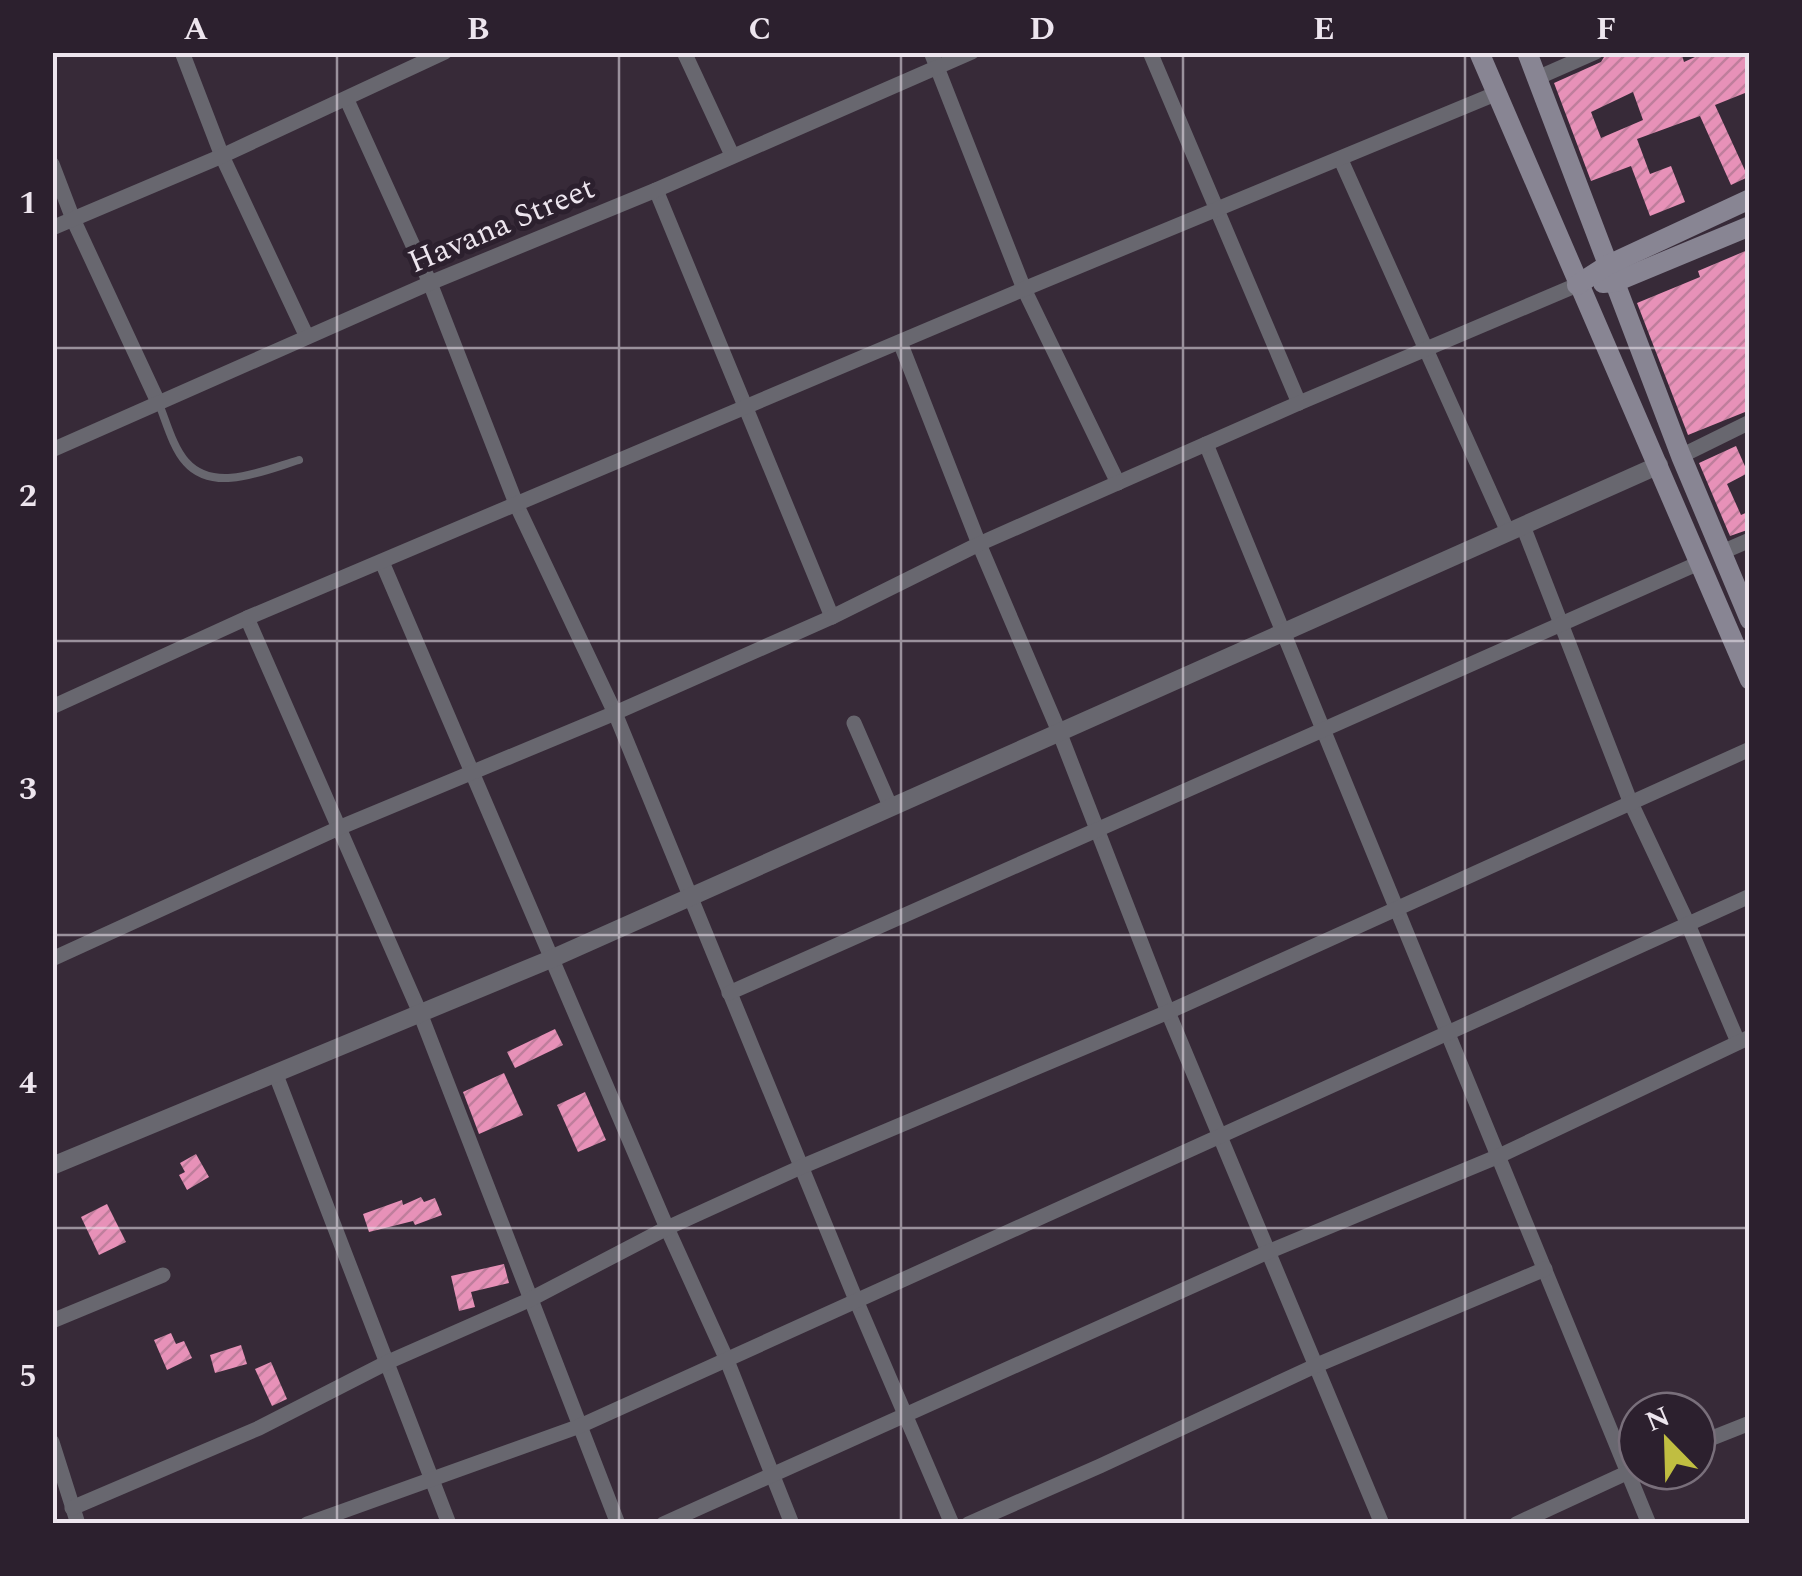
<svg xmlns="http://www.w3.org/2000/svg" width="1802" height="1576" viewBox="0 0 1802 1576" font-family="Spectral,serif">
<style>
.building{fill:url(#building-hatch);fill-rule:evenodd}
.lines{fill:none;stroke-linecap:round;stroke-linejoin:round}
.service{stroke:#68676f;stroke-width:8}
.minor{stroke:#68676f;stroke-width:15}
.tertiary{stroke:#68676f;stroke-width:18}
.secondary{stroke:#888593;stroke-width:20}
.grid{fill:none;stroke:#ede5ee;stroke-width:2.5;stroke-opacity:0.55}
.labels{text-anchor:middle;stroke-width:10;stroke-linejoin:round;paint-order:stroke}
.street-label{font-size:32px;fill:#ede5ee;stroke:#2c202e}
.neatline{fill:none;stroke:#ede5ee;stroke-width:4}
.grid-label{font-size:32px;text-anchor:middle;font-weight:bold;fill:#ede5ee}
</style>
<defs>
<pattern id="building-hatch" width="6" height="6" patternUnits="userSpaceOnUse" patternTransform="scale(2.5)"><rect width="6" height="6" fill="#e791b8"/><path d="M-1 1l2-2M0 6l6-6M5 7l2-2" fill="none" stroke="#bf7e9c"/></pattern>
</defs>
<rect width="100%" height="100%" fill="#372a38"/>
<g class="building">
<path d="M 1607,52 L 1681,52 L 1684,62 L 1706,52 L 1750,52 L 1750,91 L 1715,105 L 1748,177 L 1731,185 L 1700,116 L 1637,139 L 1650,174 L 1671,166 L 1685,202 L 1650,216 L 1631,166 L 1591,181 L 1554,83 L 1601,62 ZM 1633,92 L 1643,120 L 1601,138 L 1591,112 Z"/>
<polygon points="1750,249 1750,410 1688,435 1637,303 1700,277 1698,271"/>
<polygon points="1736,446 1748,473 1727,484 1741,515 1750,511 1750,529 1730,536 1699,463"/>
<polygon points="555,1029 563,1045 515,1068 507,1052"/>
<polygon points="504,1073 523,1115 479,1134 463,1092"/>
<polygon points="585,1092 606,1140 578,1152 557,1105"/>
<polygon points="196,1154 209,1177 187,1190 179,1175 185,1172 180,1163"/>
<polygon points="421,1197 424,1202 435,1198 442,1215 415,1225 413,1221 369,1232 363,1214 402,1200 403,1205"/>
<polygon points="107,1204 126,1242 99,1255 81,1217"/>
<polygon points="504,1264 509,1283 471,1292 475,1307 459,1311 451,1276"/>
<polygon points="171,1333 176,1344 184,1341 192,1358 167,1370 154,1340"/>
<polygon points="241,1345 247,1364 215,1373 210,1355"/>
<polygon points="271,1362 287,1399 272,1406 255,1369"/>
</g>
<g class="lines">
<path class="service" d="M 159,404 C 166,421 173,448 186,462 C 214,494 265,470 299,460"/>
<g class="minor">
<polyline points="182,52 222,156 307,337"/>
<polyline points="684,52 732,155"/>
<polyline points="931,52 1024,289 1118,483"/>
<polyline points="1150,52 1299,403"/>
<polyline points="1537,78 1596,52"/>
<polyline points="347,100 430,283 517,506 615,713 856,1300 952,1524"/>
<polyline points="1341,160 1508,532"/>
<polyline points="52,164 73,219 158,402"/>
<polyline points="656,190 832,617"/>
<polyline points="52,228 222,156 445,52"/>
<polyline points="900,342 979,544 1060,734 1168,1012 1382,1524"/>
<polyline points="1206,444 1649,1524"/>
<polyline points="52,450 430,283 656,190 972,52"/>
<polyline points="1681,456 1750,422"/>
<polyline points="1523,526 1630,801 1687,922 1738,1042"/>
<polyline points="1720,553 1750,540"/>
<polyline points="382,562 667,1228 726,1358 792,1524"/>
<polyline points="247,618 420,1013 618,1524"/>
<polyline points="52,707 247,618 1024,289 1495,94"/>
<polyline points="854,723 891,808"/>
<polyline points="52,959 341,827 615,713 832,617 979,544 1299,403 1577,285"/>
<polyline points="729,993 1699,563"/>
<polyline points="276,1075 449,1524"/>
<polyline points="52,1321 163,1275"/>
<polyline points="52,1442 78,1524"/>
<polyline points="1697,1444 1750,1423"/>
<polyline points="72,1508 259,1428 388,1362 529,1300 667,1228 801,1167 1168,1012 1750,749"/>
<polyline points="307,1524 580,1426 1750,896"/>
<polyline points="663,1524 1270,1251 1499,1156 1750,1037"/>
<polyline points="968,1524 1100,1466 1317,1365 1545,1269"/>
<polyline points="1516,1524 1635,1469"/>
</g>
<polyline class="tertiary" points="52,1166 551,959 1659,465"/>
<g class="secondary">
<polyline points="1479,52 1750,680"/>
<polyline points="1527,52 1681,456 1750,620"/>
<polyline points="1603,283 1615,282 1750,226"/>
<polyline points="1577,285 1608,265 1750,199"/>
</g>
</g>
<path class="grid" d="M 337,52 L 337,1524M 619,52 L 619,1524M 901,52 L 901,1524M 1183,52 L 1183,1524M 1465,52 L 1465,1524M 52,348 L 1750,348M 52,641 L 1750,641M 52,935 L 1750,935M 52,1228 L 1750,1228"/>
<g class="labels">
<g class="street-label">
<text transform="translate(501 224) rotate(-23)" y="11">Havana Street</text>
</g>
</g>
<rect width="1802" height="1576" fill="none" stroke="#2c202e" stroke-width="110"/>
<g transform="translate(1667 1441) rotate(337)"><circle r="48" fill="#2c202e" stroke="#796f7b" stroke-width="2.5"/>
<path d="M0-8L18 38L0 25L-18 38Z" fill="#c0be41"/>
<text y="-15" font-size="28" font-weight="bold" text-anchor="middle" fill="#ede5ee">N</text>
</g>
<rect x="55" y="55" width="1692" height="1466" class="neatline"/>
<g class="grid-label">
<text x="196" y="39">A</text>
<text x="478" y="39">B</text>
<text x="760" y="39">C</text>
<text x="1042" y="39">D</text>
<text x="1324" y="39">E</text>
<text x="1606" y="39">F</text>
<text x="28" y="213">1</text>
<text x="28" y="506">2</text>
<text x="28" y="799">3</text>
<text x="28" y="1093">4</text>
<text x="28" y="1386">5</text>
</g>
</svg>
